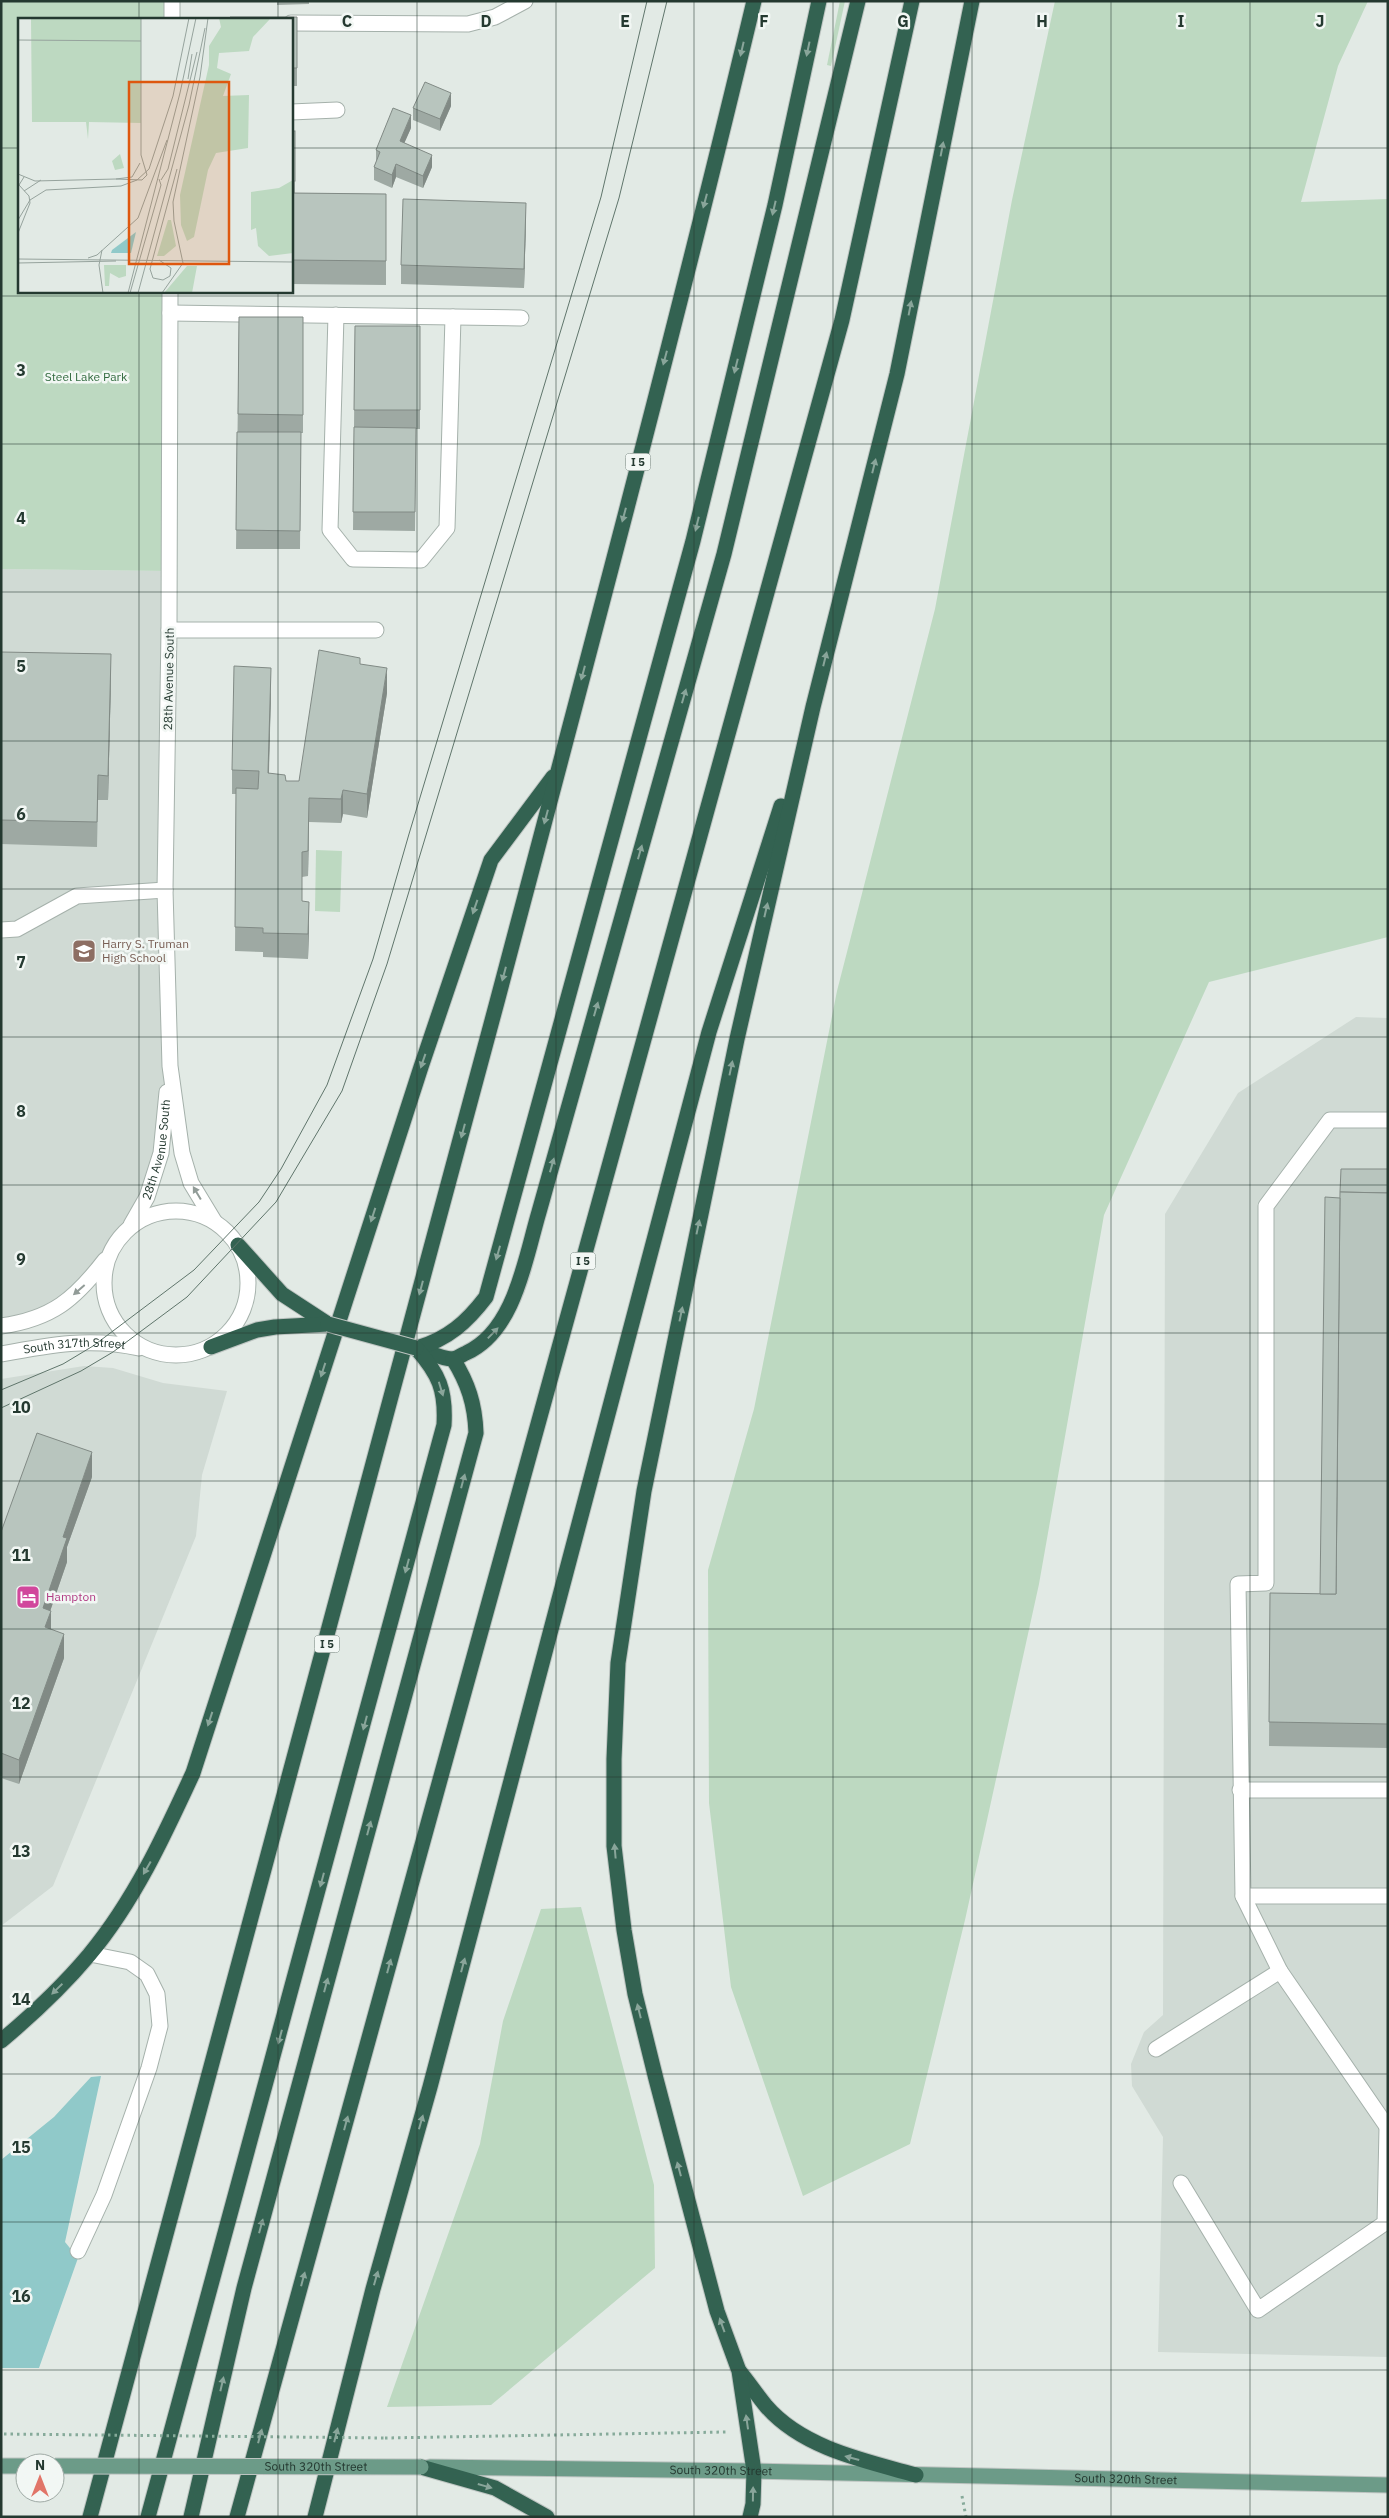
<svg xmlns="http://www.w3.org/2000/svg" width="1389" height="2518" viewBox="0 0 1389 2518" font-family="'IBM Plex Sans',sans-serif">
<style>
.built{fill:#d0dad4}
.green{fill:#bdd9c1}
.water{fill:#90c9c9}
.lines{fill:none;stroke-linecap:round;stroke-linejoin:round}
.minor-casing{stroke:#a5b1ab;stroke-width:17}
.major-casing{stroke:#bdc4c1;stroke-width:17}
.highway-casing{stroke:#bdc4c1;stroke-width:17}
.path{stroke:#86aa9a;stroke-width:3;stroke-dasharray:2.5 4;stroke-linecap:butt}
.minor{stroke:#fff;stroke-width:15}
.major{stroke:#6c9b88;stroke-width:15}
.highway{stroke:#336251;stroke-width:15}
.tram{stroke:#5f756b;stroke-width:1}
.major-bridge-casing{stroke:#bdc4c1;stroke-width:17;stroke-linecap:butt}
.highway-bridge-casing{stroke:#bdc4c1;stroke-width:17;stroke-linecap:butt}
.path-bridge{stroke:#86aa9a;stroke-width:3;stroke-dasharray:2.5 4;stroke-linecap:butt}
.major-bridge{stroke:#6c9b88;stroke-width:15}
.highway-bridge{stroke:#336251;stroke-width:15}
.wall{fill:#9ea9a3}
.shaded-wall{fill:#818a85}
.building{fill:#b8c5be;stroke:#818a85}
.oneway{fill:#89a59a}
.oneway2{fill:#929c98}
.grid{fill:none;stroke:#243930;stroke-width:1;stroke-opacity:0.55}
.labels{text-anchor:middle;stroke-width:5;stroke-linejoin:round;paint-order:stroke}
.shield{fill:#f2f7f4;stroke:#62726b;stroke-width:1}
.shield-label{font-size:11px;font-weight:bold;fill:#243930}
.park-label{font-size:12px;fill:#336b40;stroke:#f2f7f4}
.street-label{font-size:12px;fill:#243930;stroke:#f2f7f4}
.education-label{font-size:12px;fill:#785e54;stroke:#f2f7f4;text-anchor:start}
.hotel-label{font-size:12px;fill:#b23c85;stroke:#f2f7f4;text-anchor:start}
.inset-road{fill:none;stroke:#96a39d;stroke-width:1}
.view{fill:#de570e;fill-opacity:0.15;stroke:#de570e;stroke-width:2.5}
.inset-edge{fill:none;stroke:#243930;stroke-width:2.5}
.grid-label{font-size:16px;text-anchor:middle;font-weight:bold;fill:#243930;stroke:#f2f7f4;stroke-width:5;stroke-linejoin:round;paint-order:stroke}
</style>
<rect width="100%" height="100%" fill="#e2eae5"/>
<g class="built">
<polygon points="1,569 168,571 170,1066 161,1153 129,1228 118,1239 83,1288 1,1330"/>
<polygon points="1356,1017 1388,1018 1388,2357 1158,2352 1163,2137 1132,2086 1131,2064 1144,2032 1163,2015 1165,1214 1238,1093"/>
<polygon points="84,1366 113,1368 163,1383 227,1391 202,1475 196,1536 53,1886 1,1926 1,1379"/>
</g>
<g class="green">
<polygon points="1,1 172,1 172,19 19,19 19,291 170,291 168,571 1,569"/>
<polygon points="840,1 845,1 831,66 827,65"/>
<polygon points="1055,1 1368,1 1338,66 1301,202 1388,199 1388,937 1209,982 1104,1215 1039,1584 965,1920 910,2144 803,2196 731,1987 709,1803 708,1570 754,1409 837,991 935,609 1012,200"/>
<polygon points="316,850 342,851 340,912 315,911"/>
<polygon points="581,1907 654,2185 655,2268 491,2405 387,2407 480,2144 503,2021 541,1909"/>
</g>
<polygon class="water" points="101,2076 65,2242 78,2258 39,2368 1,2368 1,2160 54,2117 91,2077"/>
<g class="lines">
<g class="minor-casing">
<g id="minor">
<polyline points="172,19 172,1"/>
<polyline points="291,23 468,24 495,17 525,1"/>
<polyline points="291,112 337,110"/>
<polyline points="170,291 169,630 165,890 170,1066 182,1153 191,1183 214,1221"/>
<polyline points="170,313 521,318"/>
<polyline points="336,315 330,530 353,559 421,560 447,528 453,317"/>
<polyline points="169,630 376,630"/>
<polyline points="1,930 17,929 77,896 165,890"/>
<circle cx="176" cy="1283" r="72"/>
<path id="s1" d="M 131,1225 L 147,1197 L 161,1153 L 167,1092"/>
<path d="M 1,1326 C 52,1319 75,1299 105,1260"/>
<path id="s2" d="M 1,1354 C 49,1345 91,1337 139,1348"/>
<polyline points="1240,1790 1388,1790"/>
<polyline points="1243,1896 1388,1896"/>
<polyline points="1280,1971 1243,1896 1238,1584 1266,1583 1266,1206 1330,1120 1388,1120"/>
<polyline points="1156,2049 1280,1971 1388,2128"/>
<polyline points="1181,2183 1258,2310 1385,2223 1387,2128"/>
<polyline points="78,2251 104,2195 149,2068 160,2026 157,1994 147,1974 130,1962 90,1954"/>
</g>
</g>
<g class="major-casing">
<g id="major">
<polyline points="1,2466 25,2466"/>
<path id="s3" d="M 430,2467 L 754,2471 L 1388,2485"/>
</g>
</g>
<g class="highway-casing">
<g id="highway">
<polyline points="238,1245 282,1294 328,1324"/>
<polyline points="211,1347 257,1330 275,1327 328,1324"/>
<path d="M 416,1348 C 426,1351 442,1359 452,1359 C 457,1359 463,1354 466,1353 C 515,1331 525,1259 539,1212 L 724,554 L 858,1"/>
<path d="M 417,1348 C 448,1339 467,1322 486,1297 L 693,541 L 775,205 L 819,1"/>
<path d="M 1,2041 C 32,2015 63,1986 89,1955 C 134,1901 164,1836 193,1773 L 421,1067 L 491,860 L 553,777"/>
<path d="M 740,2372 C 749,2383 757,2395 766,2406 C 802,2448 865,2461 916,2475"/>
<polyline points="421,2467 495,2488 547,2517"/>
<path d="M 90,2517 C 227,2012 363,1507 497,1002 C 585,669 674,336 754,1"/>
<path d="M 148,2517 L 444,1425 C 446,1390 439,1374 416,1348"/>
<path d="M 191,2517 L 244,2288 L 476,1433 C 475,1404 468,1383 453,1359"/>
<polyline points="237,2517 842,320 912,1"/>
<polyline points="315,2517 373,2289 430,2087 709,1032 781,806"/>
<polyline points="750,2517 753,2504 754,2471 739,2371 717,2311 656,2079 635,1994 624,1930 614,1846 614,1759 618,1663 644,1491 737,1039 813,707 897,374 972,1"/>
</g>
</g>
<g class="path">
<polyline points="385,2438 726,2432"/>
<polyline points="962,2496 966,2517"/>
</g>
<use href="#minor" class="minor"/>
<use href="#major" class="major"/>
<use href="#highway" class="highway"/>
<g class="tram">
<polyline points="1,1390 63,1364 93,1346 194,1270 259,1202 281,1169 327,1085 373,959 409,834 601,197 647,1"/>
<polyline points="1,1408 81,1371 113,1352 187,1297 276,1202 342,1091 387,964 619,198 667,1"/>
</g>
<g class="major-bridge-casing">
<g id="major-bridge">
<path id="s4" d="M 55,2466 L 421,2467"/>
</g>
</g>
<g class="highway-bridge-casing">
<polyline id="highway-bridge" points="328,1324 416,1348"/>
</g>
<polyline class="path-bridge" points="4,2434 385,2438"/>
<use href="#major-bridge" class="major-bridge"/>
<use href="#highway-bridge" class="highway-bridge"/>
</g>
<g class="wall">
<polygon points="277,1 309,1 309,4 277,5"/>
<polygon points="297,17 297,86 291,86 291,19"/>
<polygon points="451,106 440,131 413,120 413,108"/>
<polygon points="411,128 404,143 432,167 423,188 396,177 392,188 374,180 374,167 376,162 376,150"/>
<polygon points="291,131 295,131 295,193 386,194 386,285 291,284"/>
<polygon points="526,221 524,288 401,284 401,265"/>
<polygon points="239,317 303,317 303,433 301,433 300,549 236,549"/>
<polygon points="355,326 420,326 420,429 416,429 415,531 353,530"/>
<polygon points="1,652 111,678 108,800 98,800 97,847 1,844"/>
<polygon points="360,664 387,693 367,818 343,814 341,823 309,822 308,876 302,877 302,901 309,926 308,959 263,957 263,952 235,951 236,794 232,794 232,770 271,692 269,773 286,781 299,781"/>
<polygon points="1388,1169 1388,1748 1269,1746 1270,1593 1320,1594 1340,1198"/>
<polygon points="92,1477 67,1547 67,1562 50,1611 51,1630 64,1658 19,1784 1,1778 1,1532"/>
</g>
<g class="shaded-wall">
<polygon points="451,93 451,106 440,131 440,119"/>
<polygon points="411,115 411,128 400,153 400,141"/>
<polygon points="432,155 432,167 423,188 423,176"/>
<polygon points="396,164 396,177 392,188 392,175"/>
<polygon points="526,203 526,221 524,288 524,269"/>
<polygon points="111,654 111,678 108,800 108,776"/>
<polygon points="271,668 271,692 268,798 268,773"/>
<polygon points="387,668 387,693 367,818 367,794"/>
<polygon points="343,790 343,814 341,823 341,799"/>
<polygon points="309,798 309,822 308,876 308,851"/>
<polygon points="309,902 309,926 308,959 308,934"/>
<polygon points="92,1452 92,1477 67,1547 67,1562 43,1632 43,1608 63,1537"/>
<polygon points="51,1611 51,1635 45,1627"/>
<polygon points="64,1634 64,1658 19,1784 19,1760"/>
</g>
<g class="building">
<polygon points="230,17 297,17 297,68 291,68 291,19 230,19"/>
<polygon points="425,82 451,93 440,119 413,108"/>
<polygon points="393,108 411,115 400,141 432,155 423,176 396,164 392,175 374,167 380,152 376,150"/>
<rect x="291" y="131" width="4" height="50"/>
<polygon points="291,193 386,194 386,261 291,260"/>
<polygon points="403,199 526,203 524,269 401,265"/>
<polygon points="239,317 303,317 303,415 238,414"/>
<polygon points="355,326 420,326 420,410 354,410"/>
<polygon points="354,427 416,428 415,512 353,512"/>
<polygon points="237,432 301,432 300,531 236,530"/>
<polygon points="319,650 360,658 360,664 387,668 367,794 343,790 341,799 309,798 308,851 302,852 302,901 309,902 308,934 263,933 263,928 235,927 236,788 258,789 259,771 232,770 234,666 271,668 268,773 285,775 286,781 299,781"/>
<polygon points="1,652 111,654 108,776 98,775 97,822 1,820"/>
<polygon points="1341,1169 1388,1169 1388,1193 1340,1192"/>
<polygon points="1340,1192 1388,1193 1388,1724 1269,1722 1270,1593 1336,1594"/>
<polygon points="1325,1197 1340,1198 1336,1594 1320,1594"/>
<polygon points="37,1433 92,1452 63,1537 67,1538 43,1608 51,1611 45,1627 64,1634 19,1760 1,1753 1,1532"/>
</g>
<defs><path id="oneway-solid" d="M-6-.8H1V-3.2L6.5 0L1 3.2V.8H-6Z" transform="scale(1.25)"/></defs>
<g class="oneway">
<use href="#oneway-solid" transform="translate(742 49) rotate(103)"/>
<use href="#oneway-solid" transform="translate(808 49) rotate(102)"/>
<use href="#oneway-solid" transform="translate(942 149) rotate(-79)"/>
<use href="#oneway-solid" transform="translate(705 201) rotate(105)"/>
<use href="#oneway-solid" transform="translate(774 208) rotate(103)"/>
<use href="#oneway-solid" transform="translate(910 308) rotate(-79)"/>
<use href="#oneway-solid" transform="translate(665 358) rotate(105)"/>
<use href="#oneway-solid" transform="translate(736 366) rotate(104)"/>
<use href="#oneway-solid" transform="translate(874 466) rotate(-76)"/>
<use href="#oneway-solid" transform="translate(624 515) rotate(105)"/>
<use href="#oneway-solid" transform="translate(697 524) rotate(104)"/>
<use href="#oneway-solid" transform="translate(825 659) rotate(-76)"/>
<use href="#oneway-solid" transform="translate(583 673) rotate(105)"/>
<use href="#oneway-solid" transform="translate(684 696) rotate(-74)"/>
<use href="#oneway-solid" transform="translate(546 817) rotate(105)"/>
<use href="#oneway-solid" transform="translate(640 852) rotate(-74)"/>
<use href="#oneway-solid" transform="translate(475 907) rotate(109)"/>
<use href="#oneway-solid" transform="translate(766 910) rotate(-77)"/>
<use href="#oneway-solid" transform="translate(504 974) rotate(105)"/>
<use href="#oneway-solid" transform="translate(596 1009) rotate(-74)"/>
<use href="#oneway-solid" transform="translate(423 1061) rotate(109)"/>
<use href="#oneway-solid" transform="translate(731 1068) rotate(-78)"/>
<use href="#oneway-solid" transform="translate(463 1131) rotate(105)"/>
<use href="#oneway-solid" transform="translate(552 1165) rotate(-74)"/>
<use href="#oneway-solid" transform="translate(373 1215) rotate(108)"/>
<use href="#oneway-solid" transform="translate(698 1227) rotate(-78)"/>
<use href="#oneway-solid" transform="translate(498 1253) rotate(106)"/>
<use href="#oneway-solid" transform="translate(421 1288) rotate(105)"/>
<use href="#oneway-solid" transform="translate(681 1314) rotate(-78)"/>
<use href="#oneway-solid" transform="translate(493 1333) rotate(-46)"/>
<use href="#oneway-solid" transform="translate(323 1370) rotate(108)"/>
<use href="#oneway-solid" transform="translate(441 1389) rotate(73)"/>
<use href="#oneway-solid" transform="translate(463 1481) rotate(-75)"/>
<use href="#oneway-solid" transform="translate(407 1566) rotate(105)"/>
<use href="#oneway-solid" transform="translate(210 1719) rotate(108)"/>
<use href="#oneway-solid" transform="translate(365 1723) rotate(105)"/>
<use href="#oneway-solid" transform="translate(369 1828) rotate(-75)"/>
<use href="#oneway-solid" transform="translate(615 1851) rotate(-95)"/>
<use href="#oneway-solid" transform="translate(147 1868) rotate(120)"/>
<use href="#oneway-solid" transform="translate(322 1880) rotate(105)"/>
<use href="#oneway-solid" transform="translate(463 1965) rotate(-75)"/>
<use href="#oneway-solid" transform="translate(389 1966) rotate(-75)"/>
<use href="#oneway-solid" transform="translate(326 1985) rotate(-75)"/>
<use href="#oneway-solid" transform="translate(57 1989) rotate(136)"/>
<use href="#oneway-solid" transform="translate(639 2011) rotate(-104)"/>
<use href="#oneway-solid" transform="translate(280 2037) rotate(105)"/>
<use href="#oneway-solid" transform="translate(421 2122) rotate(-74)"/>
<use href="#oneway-solid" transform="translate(346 2123) rotate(-75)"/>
<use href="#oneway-solid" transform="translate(679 2169) rotate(-105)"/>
<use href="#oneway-solid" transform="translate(261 2226) rotate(-75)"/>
<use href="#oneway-solid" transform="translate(376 2278) rotate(-74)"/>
<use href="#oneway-solid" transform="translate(303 2279) rotate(-75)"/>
<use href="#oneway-solid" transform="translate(722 2325) rotate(-110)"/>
<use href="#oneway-solid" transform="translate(222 2384) rotate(-77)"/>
<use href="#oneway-solid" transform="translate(747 2422) rotate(-98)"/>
<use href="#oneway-solid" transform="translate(336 2435) rotate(-76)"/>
<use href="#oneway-solid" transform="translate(260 2436) rotate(-75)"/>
<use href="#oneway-solid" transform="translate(852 2458) rotate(-165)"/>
<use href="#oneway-solid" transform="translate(485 2486) rotate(16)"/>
<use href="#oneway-solid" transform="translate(753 2494) rotate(-89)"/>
</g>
<g class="oneway2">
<use href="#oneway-solid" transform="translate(197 1193) rotate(-121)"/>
<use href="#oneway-solid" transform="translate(79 1290) rotate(139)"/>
</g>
<path class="grid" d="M 139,1 L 139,19M 278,1 L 278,19M 417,1 L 417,2517M 556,1 L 556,2517M 694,1 L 694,2517M 833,1 L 833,2517M 972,1 L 972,2517M 1111,1 L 1111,2517M 1250,1 L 1250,2517M 1,148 L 19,148M 291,148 L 1388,148M 139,291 L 139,2517M 278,291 L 278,2517M 1,296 L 1388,296M 1,444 L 1388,444M 1,592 L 1388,592M 1,741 L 1388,741M 1,889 L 1388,889M 1,1037 L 1388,1037M 1,1185 L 1388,1185M 1,1333 L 1388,1333M 1,1481 L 1388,1481M 1,1629 L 1388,1629M 1,1777 L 1388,1777M 1,1926 L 1388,1926M 1,2074 L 1388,2074M 1,2222 L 1388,2222M 1,2370 L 1388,2370"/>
<defs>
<g id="school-square" transform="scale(1.25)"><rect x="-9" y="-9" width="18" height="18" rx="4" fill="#8d6e63" stroke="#f2f7f4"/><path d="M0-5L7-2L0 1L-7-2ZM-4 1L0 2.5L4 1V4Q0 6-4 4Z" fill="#fff"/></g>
<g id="hotel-square" transform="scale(1.25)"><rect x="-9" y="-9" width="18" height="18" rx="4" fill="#d1479c" stroke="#f2f7f4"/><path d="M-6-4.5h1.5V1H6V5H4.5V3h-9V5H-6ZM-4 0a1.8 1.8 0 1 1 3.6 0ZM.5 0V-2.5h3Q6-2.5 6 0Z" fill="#fff"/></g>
</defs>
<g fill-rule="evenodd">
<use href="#school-square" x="84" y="951"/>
<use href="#hotel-square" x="28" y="1597"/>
</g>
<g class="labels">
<g class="shield">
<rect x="625.5" y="453.5" width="25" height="17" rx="4"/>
<rect x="570.5" y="1252.5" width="25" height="17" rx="4"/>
<rect x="314.5" y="1635.5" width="25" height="17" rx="4"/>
</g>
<g class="shield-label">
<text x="638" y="466">I 5</text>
<text x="583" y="1265">I 5</text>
<text x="327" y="1648">I 5</text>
</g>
<g class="park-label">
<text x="86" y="381">Steel Lake Park</text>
</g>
<g class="street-label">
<text transform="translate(169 679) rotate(-89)" y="4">28th Avenue South</text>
<text dy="4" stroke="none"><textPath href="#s1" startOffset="81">28th Avenue South</textPath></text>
<text dy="4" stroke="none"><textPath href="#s2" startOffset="74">South 317th Street</textPath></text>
<text dy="4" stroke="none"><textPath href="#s4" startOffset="261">South 320th Street</textPath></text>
<text dy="4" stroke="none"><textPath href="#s3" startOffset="291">South 320th Street</textPath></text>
<text dy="4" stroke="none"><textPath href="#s3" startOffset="696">South 320th Street</textPath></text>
</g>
<g class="education-label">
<text x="102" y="948">Harry S. Truman<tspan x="102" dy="14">High School</tspan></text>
</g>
<g class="hotel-label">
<text x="46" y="1601">Hampton</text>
</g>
</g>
<g transform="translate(18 18)">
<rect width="275" height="275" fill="#e2eae5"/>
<path d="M 13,0 L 123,0 L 123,105 L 71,104 L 70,121 L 68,104 L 14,104 ZM 201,0 L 252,1 L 235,19 L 231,33 L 201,35 L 199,50 L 213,56 L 205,78 L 231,77 L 230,130 L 198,135 L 190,152 L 176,219 L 169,223 L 163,207 L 162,177 L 191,47 L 191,28 L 203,9 ZM 102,136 L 106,150 L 97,152 L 94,143 ZM 275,162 L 275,235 L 251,238 L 240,228 L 238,210 L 233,212 L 233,174 L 261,170 ZM 150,202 L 153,202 L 158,228 L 146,238 L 139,238 ZM 86,247 L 108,247 L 108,258 L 101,260 L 92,255 L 91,268 L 87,268 ZM 169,248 L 179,248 L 174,275 L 146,275 Z" fill="#bdd9c1"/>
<path d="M 118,214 L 113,235 L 93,235 L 94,232 Z" fill="#90c9c9"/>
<path class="inset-road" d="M 0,22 L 123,23M 170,61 L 174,36M 0,156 L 17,163 L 98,161 L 114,159 L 122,145M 98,161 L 124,162 L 129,157 L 123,137 L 123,0M 143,162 L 150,151 L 179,34M 6,173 L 23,162M 0,202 L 12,182 L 28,172 L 103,168 L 119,162 L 131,151 L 155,78 L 171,0M 0,215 L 12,185 L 11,178 L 1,167 L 6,159M 84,232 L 81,247 L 85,275M 70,240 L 79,237 L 120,200 L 149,122M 0,241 L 275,244M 141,242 L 153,250 L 152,258 L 145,262 L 135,260 L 132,251 L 159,151M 0,245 L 98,243M 110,275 L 162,75 L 178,0M 112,275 L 143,167 L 141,161M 120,275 L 171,87 L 187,10M 144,275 L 165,245 L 156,203 L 155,184 L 182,59 L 190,0"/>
<path class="view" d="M 111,64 L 211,64 L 211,246 L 111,246 Z"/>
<rect width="275" height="275" class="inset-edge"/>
</g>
<g class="grid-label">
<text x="347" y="27">C</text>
<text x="486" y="27">D</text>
<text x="625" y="27">E</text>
<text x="764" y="27">F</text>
<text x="903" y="27">G</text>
<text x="1042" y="27">H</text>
<text x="1181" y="27">I</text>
<text x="1320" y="27">J</text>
<text x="21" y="376">3</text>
<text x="21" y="524">4</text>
<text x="21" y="672">5</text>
<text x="21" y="820">6</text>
<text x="21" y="968">7</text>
<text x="21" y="1117">8</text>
<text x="21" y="1265">9</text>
<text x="21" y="1413">10</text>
<text x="21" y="1561">11</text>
<text x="21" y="1709">12</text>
<text x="21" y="1857">13</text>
<text x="21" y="2005">14</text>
<text x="21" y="2153">15</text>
<text x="21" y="2302">16</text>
</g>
<rect width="1389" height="2518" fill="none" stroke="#243930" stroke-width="5"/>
<g transform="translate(40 2478)"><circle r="24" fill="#f2f7f4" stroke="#a0aba6"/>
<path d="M0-4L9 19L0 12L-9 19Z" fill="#e17569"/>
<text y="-8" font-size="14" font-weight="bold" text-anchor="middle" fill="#243930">N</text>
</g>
</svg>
